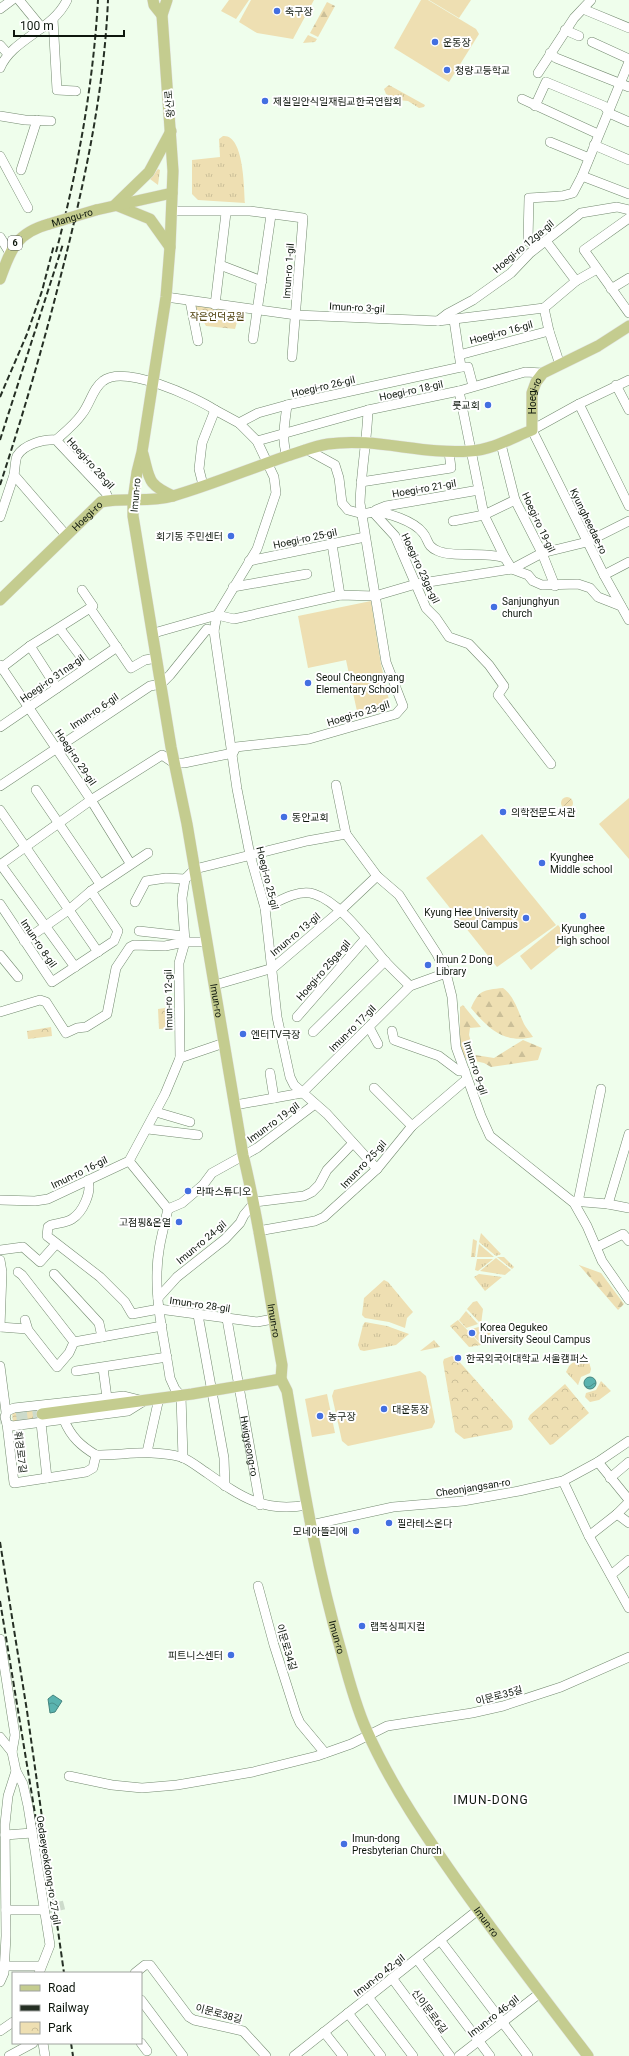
<svg xmlns="http://www.w3.org/2000/svg" width="629" height="2056" viewBox="0 0 629 2056" font-family="Roboto,'Noto Sans KR',sans-serif">
<style>
.grass{fill:url(#grass-tufts)}
.forest{fill:url(#forest-firs)}
.park{fill:url(#park-crowns)}
.garden{fill:url(#garden-furrows)}
.pitch{fill:#eedfb2}
.water{fill:url(#water-waves);stroke:#43847e}
.lines{fill:none;stroke-linecap:round;stroke-linejoin:round}
.minor-tunnel{stroke:#cddbcb;stroke-width:9;stroke-dasharray:9 4.5;stroke-linecap:butt}
.major-tunnel{stroke:#cddbcb;stroke-width:11;stroke-dasharray:11 5.5;stroke-linecap:butt}
.minor-casing{stroke:#748a70;stroke-width:10}
.major-casing{stroke:#e2e3e2;stroke-width:12}
.minor{stroke:#fff;stroke-width:9}
.major{stroke:#c4cc8f;stroke-width:11}
.rail{stroke:#252f24;stroke-width:2;stroke-dasharray:6 3;stroke-linecap:butt}
.major-bridge-casing{stroke:#e2e3e2;stroke-width:12;stroke-linecap:butt}
.major-bridge{stroke:#c4cc8f;stroke-width:11}
.poi-dot{fill:#436fe1;stroke:#fff;stroke-width:1.5}
.labels{text-anchor:middle;stroke-width:4;stroke-linejoin:round;paint-order:stroke}
.shield{fill:#fff;stroke:#565d56;stroke-width:1}
.shield-label{font-size:9px;font-weight:bold;fill:#0e170d}
.poi-label{font-size:10px;fill:#0e170d;stroke:#fff;text-anchor:start}
.street-label{font-size:10px;fill:#0e170d;stroke:#fff}
.park-label{font-size:10px;fill:#493a04;stroke:#fff}
.quarter-label{font-size:12px;letter-spacing:1px;fill:#0e170d;stroke:#fff}
</style>
<defs>
<pattern id="grass-tufts" width="24" height="20" patternUnits="userSpaceOnUse"><rect width="24" height="20" fill="#eedfb2"/><path d="M3 7l-1-3M5 7V3M7 7l1-3M15 17l-1-3M17 17v-4M19 17l1-3" fill="none" stroke="#cbbf98"/></pattern>
<pattern id="forest-firs" width="22" height="20" patternUnits="userSpaceOnUse"><rect width="22" height="20" fill="#eedfb2"/><path d="M5 1l3.5 6h-7zM16 11l3.5 6h-7z" fill="#cbbf98"/></pattern>
<pattern id="park-crowns" width="20" height="18" patternUnits="userSpaceOnUse"><rect width="20" height="18" fill="#eedfb2"/><path d="M2 6a3 3 0 1 1 6 0M12 15a3 3 0 1 1 6 0" fill="none" stroke="#cbbf98"/></pattern>
<pattern id="garden-furrows" width="10" height="10" patternUnits="userSpaceOnUse"><rect width="10" height="10" fill="#eedfb2"/><path d="M-1 1l2-2M0 10L10 0M9 11l2-2" fill="none" stroke="#cbbf98"/></pattern>
<pattern id="water-waves" width="16" height="10" patternUnits="userSpaceOnUse"><rect width="16" height="10" fill="#5ab3af"/><path d="M0 5q4-4 8 0t8 0" fill="none" stroke="#49918d"/></pattern>
</defs>
<rect width="100%" height="100%" fill="#effeec"/>
<g class="grass">
<polygon points="389,85 425,105 424,107 419,108 408,101 398,100 386,94 384,89"/>
<path d="M 223,136 C 244,134 244,188 245,203 L 198,200 L 192,194 L 192,160 L 220,157 L 219,139 Z"/>
<polygon points="158,169 160,170 158,185 150,179"/>
<polygon points="481,1233 501,1254 496,1256 479,1242"/>
<polygon points="473,1239 477,1241 475,1257 471,1257"/>
<polygon points="479,1244 494,1257 477,1257"/>
<polygon points="497,1257 504,1257 514,1267 512,1269"/>
<polygon points="496,1258 511,1270 505,1275 480,1271"/>
<polygon points="477,1259 493,1259 478,1271 475,1270"/>
<polygon points="479,1274 502,1277 485,1291 474,1277"/>
<polygon points="384,1280 388,1282 413,1312 407,1318 405,1328 389,1322 365,1318 362,1315 364,1298"/>
<polygon points="477,1301 483,1309 481,1324 467,1309 473,1302"/>
<polygon points="466,1311 478,1324 466,1328 459,1320"/>
<polygon points="365,1322 387,1326 409,1334 396,1345 364,1351 360,1350 358,1345 363,1325"/>
<polygon points="493,1323 495,1326 483,1345 484,1326"/>
<polygon points="482,1326 481,1344 468,1330"/>
<polygon points="434,1340 440,1347 420,1351"/>
<polygon points="581,1355 589,1362 591,1369 590,1373 581,1377 578,1385 566,1372 569,1366"/>
<polygon points="601,1381 611,1391 599,1400 590,1402 585,1397 586,1393 596,1390"/>
</g>
<g class="forest">
<polygon points="327,2 335,6 318,37 310,33"/>
<polygon points="308,35 317,39 315,42 303,43"/>
<path d="M 503,988 C 514,996 518,1011 524,1024 C 526,1028 530,1032 533,1037 C 504,1044 489,1029 471,1008 C 479,990 483,990 503,988 Z"/>
<polygon points="463,1005 481,1027 470,1028 469,1035 475,1055 494,1058 523,1040 542,1048 538,1060 491,1067 484,1063 466,1059 460,1047 460,1007"/>
<polygon points="579,1265 601,1273 624,1304 618,1310"/>
</g>
<g class="park">
<polygon points="193,302 241,308 235,329 206,326"/>
<polygon points="172,1007 173,1028 159,1029 158,1009"/>
<polygon points="51,1027 52,1036 28,1039 27,1031"/>
<polygon points="458,1320 481,1345 469,1347 450,1326"/>
<polygon points="452,1356 456,1358 512,1421 513,1427 511,1430 464,1439 455,1432 443,1362 444,1359"/>
<polygon points="565,1384 589,1413 553,1444 550,1445 528,1419 530,1415"/>
<polygon points="41,1410 41,1419 13,1422 12,1413"/>
</g>
<circle class="garden" cx="567" cy="803" r="6"/>
<g class="pitch">
<polygon points="229,0 249,0 236,19 221,11"/>
<polygon points="251,0 314,0 293,39 257,33 239,22"/>
<polygon points="421,0 428,0 476,29 479,34 449,82 394,48"/>
<polygon points="429,0 471,0 459,18"/>
<polygon points="371,601 381,664 391,709 358,716 346,660 308,668 298,616"/>
<polygon points="629,798 629,859 599,824"/>
<polygon points="482,834 556,925 497,967 426,878"/>
<polygon points="558,925 569,939 531,970 520,956"/>
<polygon points="420,1371 426,1376 435,1422 432,1428 348,1446 342,1441 332,1396 334,1390"/>
<polygon points="327,1394 335,1433 312,1437 305,1399"/>
</g>
<g class="water">
<circle cx="590" cy="1383" r="6"/>
<polygon points="53,1695 62,1701 55,1712 50,1713 48,1699"/>
</g>
<g class="lines">
<polyline class="minor-tunnel" points="44,1910 64,1905"/>
<polyline class="major-tunnel" points="0,1419 42,1414"/>
<g class="minor-casing">
<g id="minor">
<polyline points="19,0 42,28"/>
<polyline points="0,9 12,0"/>
<polyline points="583,9 629,28"/>
<polyline points="53,19 57,90 76,91"/>
<polyline points="565,30 579,36"/>
<polyline points="592,42 629,59"/>
<polyline points="0,45 8,54"/>
<polyline points="550,53 556,58 629,87"/>
<polyline points="629,62 582,176 629,194"/>
<path d="M 0,68 C 12,39 53,30 67,0"/>
<polyline points="538,73 574,18 591,0"/>
<polyline points="522,99 598,134"/>
<polyline points="535,106 546,82 604,106 611,114 629,122"/>
<polyline points="0,116 25,120 51,121"/>
<polyline points="550,142 589,158"/>
<polyline points="594,145 629,160"/>
<polyline points="0,156 28,208"/>
<polyline points="21,170 37,120"/>
<polyline points="172,211 250,211 303,218 292,357"/>
<polyline points="629,218 584,250 629,313"/>
<polyline points="0,237 10,253"/>
<polyline points="546,241 576,281"/>
<polyline points="529,242 528,240 529,198 562,196 573,193 582,176"/>
<polyline points="220,265 262,281"/>
<polyline points="611,289 629,278"/>
<polyline points="166,297 296,315 438,321 544,308 576,281 597,269"/>
<polyline points="190,301 198,341"/>
<polyline points="215,305 226,213"/>
<polyline points="544,308 549,331 560,365"/>
<polyline points="454,320 461,367 468,367 473,386"/>
<polyline points="438,321 447,314 473,300 511,273 530,253 581,213 617,207 629,210"/>
<polyline points="253,339 271,215"/>
<polyline points="459,355 549,331"/>
<polyline points="629,380 579,404 532,430 604,575 629,620"/>
<polyline points="616,385 629,410"/>
<polyline points="459,391 484,515 505,558 512,569 528,575 533,581 542,585 578,584 590,588 598,597 621,606"/>
<polyline points="579,404 629,506"/>
<path d="M 56,440 C 65,432 75,424 82,414 C 90,404 93,388 103,381 C 124,364 195,397 215,410"/>
<polyline points="257,441 368,410 459,391 525,372 543,373"/>
<polyline points="501,444 515,500 542,553 555,586"/>
<polyline points="306,449 335,465 339,478 342,503 348,510 363,514 373,512 395,536 426,608 436,618 449,637 469,644 489,665 504,686 498,695 551,764"/>
<path d="M 287,456 C 281,439 285,423 287,405"/>
<polyline points="361,482 451,468 449,452"/>
<polyline points="203,485 199,469 202,443 215,410 239,423"/>
<polyline points="376,510 386,506 479,490"/>
<path d="M 373,512 C 387,512 414,521 423,533 C 429,540 426,546 438,551 C 455,558 484,551 505,558"/>
<polyline points="0,517 14,475"/>
<polyline points="453,521 484,515 515,500"/>
<path d="M 66,535 L 14,475 C 15,470 15,461 17,456 C 24,444 44,439 56,440 L 106,493 L 109,500"/>
<polyline points="332,544 340,595"/>
<polyline points="249,561 365,537"/>
<polyline points="604,575 629,562"/>
<polyline points="233,587 307,574"/>
<polyline points="82,590 93,606 90,608 131,668 145,660 157,658"/>
<polyline points="60,629 88,666"/>
<polyline points="154,633 217,615 234,619 340,595 375,596 416,584 512,569 542,553 587,542 629,521"/>
<polyline points="30,646 57,688"/>
<polyline points="0,665 91,800 130,863"/>
<polyline points="0,669 30,646 90,608"/>
<polyline points="0,727 117,647"/>
<polyline points="336,785 346,834"/>
<polyline points="0,786 150,686 161,684 170,675 207,629 214,631"/>
<polyline points="36,790 100,884"/>
<polyline points="0,810 98,952"/>
<path d="M 0,865 L 91,800 L 162,755 L 174,763 L 184,763 L 233,753 L 236,747 L 309,739 L 396,714 L 403,706 L 386,662 L 360,503 C 361,472 367,441 368,410"/>
<polyline points="1,865 75,967"/>
<polyline points="135,902 146,881 166,878 185,879 195,869 307,841 346,834 377,876 399,895 437,954 446,973 452,997 456,1047 481,1116 490,1136 574,1203 587,1226 602,1261 629,1300"/>
<polyline points="0,904 52,982 114,941 118,931 91,891"/>
<path d="M 265,908 C 279,901 298,889 314,894 C 340,902 367,940 384,960 C 392,969 401,977 410,986"/>
<polyline points="139,931 184,936"/>
<polyline points="24,941 70,909 91,891 148,853"/>
<polyline points="0,955 18,977"/>
<polyline points="215,985 273,968 340,911 377,876"/>
<polyline points="0,1012 40,1000 46,1002 66,1033 77,1028 86,1027 107,1014 116,968 130,947 134,945 165,946 185,942 182,898 185,879"/>
<polyline points="297,1017 366,938"/>
<polyline points="369,1027 378,1044"/>
<polyline points="392,1031 394,1040 439,1056 459,1071 465,1071"/>
<polyline points="313,1032 385,961"/>
<polyline points="180,1058 179,963 185,942 206,942"/>
<polyline points="270,1073 274,1098"/>
<polyline points="374,1088 412,1126"/>
<polyline points="235,1105 302,1093 410,986 446,973"/>
<polyline points="156,1112 190,1122"/>
<polyline points="148,1129 198,1135"/>
<path d="M 129,1161 L 168,1209 C 163,1231 157,1251 157,1273 C 156,1308 165,1343 170,1378 L 175,1389 L 181,1396 L 183,1458"/>
<polyline points="377,1169 327,1114 294,1085 290,1077 277,1017 265,908 250,855 237,789 214,631 217,615 257,549 276,493 274,477 257,441 239,423 258,413 287,405 461,367"/>
<path d="M 88,1180 C 92,1192 83,1212 72,1219 C 66,1223 57,1223 51,1225 L 48,1227 L 47,1236 L 100,1277 L 125,1302 L 132,1314 L 159,1309 L 257,1322 L 273,1319"/>
<polyline points="0,1200 35,1201 48,1199 129,1161 165,1094 180,1058 224,1043"/>
<polyline points="572,1201 608,1204 629,1208"/>
<polyline points="578,1202 601,1089"/>
<polyline points="608,1204 629,1134"/>
<polyline points="168,1209 182,1203 203,1185 212,1173 257,1148 315,1104"/>
<polyline points="258,1231 315,1221 324,1217 377,1169 412,1126 467,1079"/>
<polyline points="597,1247 623,1234 629,1241"/>
<polyline points="0,1250 23,1247 40,1262 56,1244"/>
<polyline points="0,1260 2,1272 0,1327"/>
<polyline points="18,1272 22,1275 74,1342"/>
<polyline points="54,1274 99,1323 102,1337"/>
<polyline points="158,1298 177,1277 225,1239 240,1223 244,1215 255,1202 304,1196 312,1192 319,1185 327,1170 353,1143"/>
<polyline points="198,1315 224,1458 225,1486"/>
<path id="s1" d="M 227,1319 L 260,1505"/>
<polyline points="25,1320 28,1330 57,1367 69,1353 74,1342 162,1326"/>
<polyline points="0,1327 27,1329"/>
<polyline points="0,1366 6,1412"/>
<polyline points="103,1368 107,1398"/>
<polyline points="76,1371 167,1357"/>
<polygon points="124,1396 144,1401 128,1411 12,1426 7,1424 5,1417 7,1411 14,1408"/>
<path d="M 64,1420 C 71,1437 81,1446 96,1455"/>
<polyline points="41,1423 47,1478"/>
<polyline points="7,1424 14,1483 86,1472 93,1468 96,1455"/>
<polyline points="147,1452 159,1398"/>
<path d="M 96,1455 C 125,1455 153,1449 181,1457 C 190,1460 199,1468 207,1473 C 241,1497 264,1513 307,1505"/>
<polyline points="598,1462 629,1500"/>
<polyline points="610,1478 629,1462"/>
<polyline points="563,1481 589,1536 629,1608"/>
<polyline points="617,1514 629,1523"/>
<polyline points="311,1525 393,1507 463,1501 519,1491 563,1481 598,1462 629,1441"/>
<polyline points="589,1536 617,1514 629,1502"/>
<polyline points="611,1575 629,1560"/>
<polyline points="258,1586 274,1645 296,1714 300,1723 325,1753"/>
<polyline points="0,1639 15,1735 12,1752"/>
<polyline points="0,1737 12,1752 16,1771 8,1796 5,1824 6,1936 4,1973 0,1982"/>
<polyline points="16,1771 23,1784 28,1806 50,1945 39,1973"/>
<polyline points="69,1776 112,1785 142,1788 177,1785 253,1772 317,1756 351,1744 387,1726 472,1713 503,1706 561,1687 629,1657"/>
<polyline points="5,1835 32,1833"/>
<polyline points="6,1910 44,1910"/>
<polyline points="440,1940 528,2056"/>
<polyline points="417,1959 490,2056"/>
<polyline points="0,1966 40,1966"/>
<polyline points="135,1973 145,1965 150,1965 189,2017 194,2020 243,2031 266,2056"/>
<polyline points="392,1978 450,2056"/>
<polyline points="368,1997 413,2056"/>
<polyline points="141,2000 183,2056"/>
<polyline points="348,2013 381,2056"/>
<polyline points="0,2031 13,2022"/>
<polyline points="324,2032 343,2056"/>
<polyline points="43,2043 45,2056"/>
<polyline points="141,2043 147,2051"/>
<polyline points="9,2056 33,2043"/>
<polyline points="294,2056 478,1910"/>
<polyline points="459,2056 540,1993"/>
</g>
</g>
<g class="major-casing">
<g id="major">
<polyline points="153,0 154,5 162,15"/>
<path id="s2" d="M 167,0 L 162,15 L 173,171 L 170,247 L 166,297 L 142,452 L 137,472 L 133,500 L 133,516 L 171,747 L 187,824 L 243,1155 C 260,1224 269,1295 282,1365 L 281,1379 L 287,1391 C 302,1478 316,1566 341,1651 C 348,1677 355,1704 366,1729 C 391,1786 427,1838 463,1889 C 503,1945 546,2001 588,2056"/>
<polyline points="115,205 149,172 171,131"/>
<polyline points="118,206 150,219 170,247"/>
<polyline points="96,210 172,193"/>
<path d="M 0,279 C 11,249 16,233 49,224"/>
<path d="M 143,454 C 150,480 147,484 173,496"/>
<path id="s3" d="M 0,600 L 101,502 C 125,497 149,503 173,496 C 211,485 249,469 287,456 C 301,452 314,446 328,444 C 375,437 422,455 470,451 C 492,450 512,438 532,430 L 532,393 L 536,382 L 543,373 L 598,346 L 629,326"/>
<polyline points="42,1414 192,1394 281,1379"/>
</g>
</g>
<use href="#minor" class="minor"/>
<use href="#major" class="major"/>
<g class="rail">
<path d="M 56,252 C 78,169 93,86 98,0"/>
<polyline points="0,397 27,334 42,291 54,245"/>
<polyline points="0,440 63,244"/>
<path d="M 0,485 C 23,415 44,343 62,271 C 85,181 104,92 108,0"/>
<polyline points="0,1542 27,1711 64,1973"/>
<polyline points="0,1601 39,1838"/>
<polyline points="71,2043 73,2056"/>
</g>
<g class="major-bridge-casing">
<g id="major-bridge">
<path id="s4" d="M 49,224 L 96,210"/>
</g>
</g>
<use href="#major-bridge" class="major-bridge"/>
</g>
<g class="poi-dot">
<circle cx="277" cy="11" r="4"/>
<circle cx="435" cy="42" r="4"/>
<circle cx="447" cy="70" r="4"/>
<circle cx="265" cy="101" r="4"/>
<circle cx="488" cy="405" r="4"/>
<circle cx="231" cy="536" r="4"/>
<circle cx="494" cy="607" r="4"/>
<circle cx="308" cy="683" r="4"/>
<circle cx="503" cy="812" r="4"/>
<circle cx="284" cy="817" r="4"/>
<circle cx="542" cy="863" r="4"/>
<circle cx="583" cy="916" r="4"/>
<circle cx="526" cy="918" r="4"/>
<circle cx="428" cy="965" r="4"/>
<circle cx="243" cy="1034" r="4"/>
<circle cx="188" cy="1191" r="4"/>
<circle cx="179" cy="1222" r="4"/>
<circle cx="472" cy="1333" r="4"/>
<circle cx="458" cy="1358" r="4"/>
<circle cx="384" cy="1409" r="4"/>
<circle cx="320" cy="1416" r="4"/>
<circle cx="389" cy="1523" r="4"/>
<circle cx="356" cy="1531" r="4"/>
<circle cx="362" cy="1626" r="4"/>
<circle cx="231" cy="1655" r="4"/>
<circle cx="344" cy="1844" r="4"/>
</g>
<g class="labels">
<rect class="shield" x="8" y="236" width="14" height="14" rx="3"/>
<g class="shield-label">
<text x="15" y="246">6</text>
</g>
<g class="poi-label">
<text x="285" y="15">축구장</text>
<text x="443" y="46">운동장</text>
<text x="455" y="74">청량고등학교</text>
<text x="273" y="105">제칠일안식일재림교한국연합회</text>
<text x="480" y="409" text-anchor="end">룻교회</text>
<text x="223" y="540" text-anchor="end">회기동 주민센터</text>
<text x="502" y="605">Sanjunghyun<tspan x="502" dy="12">church</tspan></text>
<text x="316" y="681">Seoul Cheongnyang<tspan x="316" dy="12">Elementary School</tspan></text>
<text x="511" y="816">의학전문도서관</text>
<text x="292" y="821">동안교회</text>
<text x="550" y="861">Kyunghee<tspan x="550" dy="12">Middle school</tspan></text>
<text x="518" y="916" text-anchor="end">Kyung Hee University<tspan x="518" dy="12">Seoul Campus</tspan></text>
<text x="583" y="932" text-anchor="middle">Kyunghee<tspan x="583" dy="12">High school</tspan></text>
<text x="436" y="963">Imun 2 Dong<tspan x="436" dy="12">Library</tspan></text>
<text x="251" y="1038">엔터TV극장</text>
<text x="196" y="1195">라파스튜디오</text>
<text x="171" y="1226" text-anchor="end">고점핑&amp;온열</text>
<text x="480" y="1331">Korea Oegukeo<tspan x="480" dy="12">University Seoul Campus</tspan></text>
<text x="466" y="1362">한국외국어대학교 서울캠퍼스</text>
<text x="392" y="1413">대운동장</text>
<text x="328" y="1420">농구장</text>
<text x="397" y="1527">필라테스온다</text>
<text x="348" y="1535" text-anchor="end">모네아뜰리에</text>
<text x="370" y="1630">랩복싱피지컬</text>
<text x="223" y="1659" text-anchor="end">피트니스센터</text>
<text x="352" y="1842">Imun-dong<tspan x="352" dy="12">Presbyterian Church</tspan></text>
</g>
<g class="street-label">
<text transform="translate(169 104) rotate(-95)" y="4">왕산로</text>
<text dy="4" stroke="none"><textPath href="#s4" startOffset="24">Mangu-ro</textPath></text>
<text transform="translate(523 246) rotate(-40)" y="4">Hoegi-ro 12ga-gil</text>
<text transform="translate(288 271) rotate(-86)" y="4">Imun-ro 1-gil</text>
<text transform="translate(357 307) rotate(3)" y="4">Imun-ro 3-gil</text>
<text transform="translate(501 332) rotate(-15)" y="4">Hoegi-ro 16-gil</text>
<text transform="translate(323 386) rotate(-13)" y="4">Hoegi-ro 26-gil</text>
<text transform="translate(411 390) rotate(-12)" y="4">Hoegi-ro 18-gil</text>
<text dy="4" stroke="none"><textPath href="#s3" startOffset="620">Hoegi-ro</textPath></text>
<text transform="translate(91 463) rotate(48)" y="4">Hoegi-ro 28-gil</text>
<text transform="translate(424 488) rotate(-10)" y="4">Hoegi-ro 21-gil</text>
<text transform="translate(135 495) rotate(-85)" y="4">Imun-ro</text>
<text dy="4" stroke="none"><textPath href="#s3" startOffset="121">Hoegi-ro</textPath></text>
<text transform="translate(589 521) rotate(64)" y="4">Kyungheedae-ro</text>
<text transform="translate(539 522) rotate(65)" y="4">Hoegi-ro 19-gil</text>
<text transform="translate(305 538) rotate(-12)" y="4">Hoegi-ro 25-gil</text>
<text transform="translate(421 568) rotate(65)" y="4">Hoegi-ro 23ga-gil</text>
<text transform="translate(52 678) rotate(-35)" y="4">Hoegi-ro 31na-gil</text>
<text transform="translate(94 711) rotate(-34)" y="4">Imun-ro 6-gil</text>
<text transform="translate(358 713) rotate(-17)" y="4">Hoegi-ro 23-gil</text>
<text transform="translate(76 757) rotate(56)" y="4">Hoegi-ro 29-gil</text>
<text transform="translate(268 878) rotate(76)" y="4">Hoegi-ro 25-gil</text>
<text transform="translate(295 934) rotate(-40)" y="4">Imun-ro 13-gil</text>
<text transform="translate(39 943) rotate(56)" y="4">Imun-ro 8-gil</text>
<text transform="translate(323 970) rotate(-49)" y="4">Hoegi-ro 25ga-gil</text>
<text transform="translate(168 1000) rotate(-91)" y="4">Imun-ro 12-gil</text>
<text dy="4" stroke="none"><textPath href="#s2" startOffset="1012">Imun-ro</textPath></text>
<text transform="translate(352 1028) rotate(-45)" y="4">Imun-ro 17-gil</text>
<text transform="translate(476 1068) rotate(72)" y="4">Imun-ro 9-gil</text>
<text transform="translate(273 1122) rotate(-36)" y="4">Imun-ro 19-gil</text>
<text transform="translate(363 1164) rotate(-47)" y="4">Imun-ro 25-gil</text>
<text transform="translate(79 1172) rotate(-26)" y="4">Imun-ro 16-gil</text>
<text transform="translate(201 1242) rotate(-40)" y="4">Imun-ro 24-gil</text>
<text transform="translate(200 1304) rotate(8)" y="4">Imun-ro 28-gil</text>
<text dy="4" stroke="none"><textPath href="#s2" startOffset="1337">Imun-ro</textPath></text>
<text dy="4" stroke="none"><textPath href="#s1" startOffset="129">Hwigyeong-ro</textPath></text>
<text transform="translate(21 1452) rotate(83)" y="4">휘경로7길</text>
<text transform="translate(473 1487) rotate(-9)" y="4">Cheonjangsan-ro</text>
<text dy="4" stroke="none"><textPath href="#s2" startOffset="1661">Imun-ro</textPath></text>
<text transform="translate(287 1647) rotate(73)" y="4">이문로34길</text>
<text transform="translate(499 1695) rotate(-15)" y="4">이문로35길</text>
<text transform="translate(49 1870) rotate(81)" y="4">Oedaeyeokdong-ro 27-gil</text>
<text dy="4" stroke="none"><textPath href="#s2" startOffset="1985">Imun-ro</textPath></text>
<text transform="translate(379 1975) rotate(-38)" y="4">Imun-ro 42-gil</text>
<text transform="translate(430 2011) rotate(53)" y="4">신이문로6길</text>
<text transform="translate(219 2013) rotate(15)" y="4">이문로38길</text>
<text transform="translate(493 2016) rotate(-38)" y="4">Imun-ro 46-gil</text>
</g>
<g class="park-label">
<text x="217" y="320">작은언덕공원</text>
</g>
<g class="quarter-label">
<text x="491" y="1804">IMUN-DONG</text>
</g>
</g>
<rect x="12" y="1972" width="130" height="72" fill="#ffffff" stroke="#9fa29e"/>
<rect x="20" y="1985" width="20" height="6" fill="#c4cc8f" stroke="#9fa29e"/>
<text x="48" y="1992" font-size="12" fill="#0e170d">Road</text>
<rect x="20" y="2005" width="20" height="6" fill="#252f24" stroke="#9fa29e"/>
<text x="48" y="2012" font-size="12" fill="#0e170d">Railway</text>
<rect x="20" y="2022" width="20" height="12" fill="url(#park-crowns)" stroke="#9fa29e"/>
<text x="48" y="2032" font-size="12" fill="#0e170d">Park</text>
<path d="M14 30v6h110v-6" fill="none" stroke="#0e170d" stroke-width="2"/>
<text x="20" y="30" font-size="12" fill="#0e170d" stroke="#ffffff" stroke-width="3" paint-order="stroke">100 m</text>
</svg>
